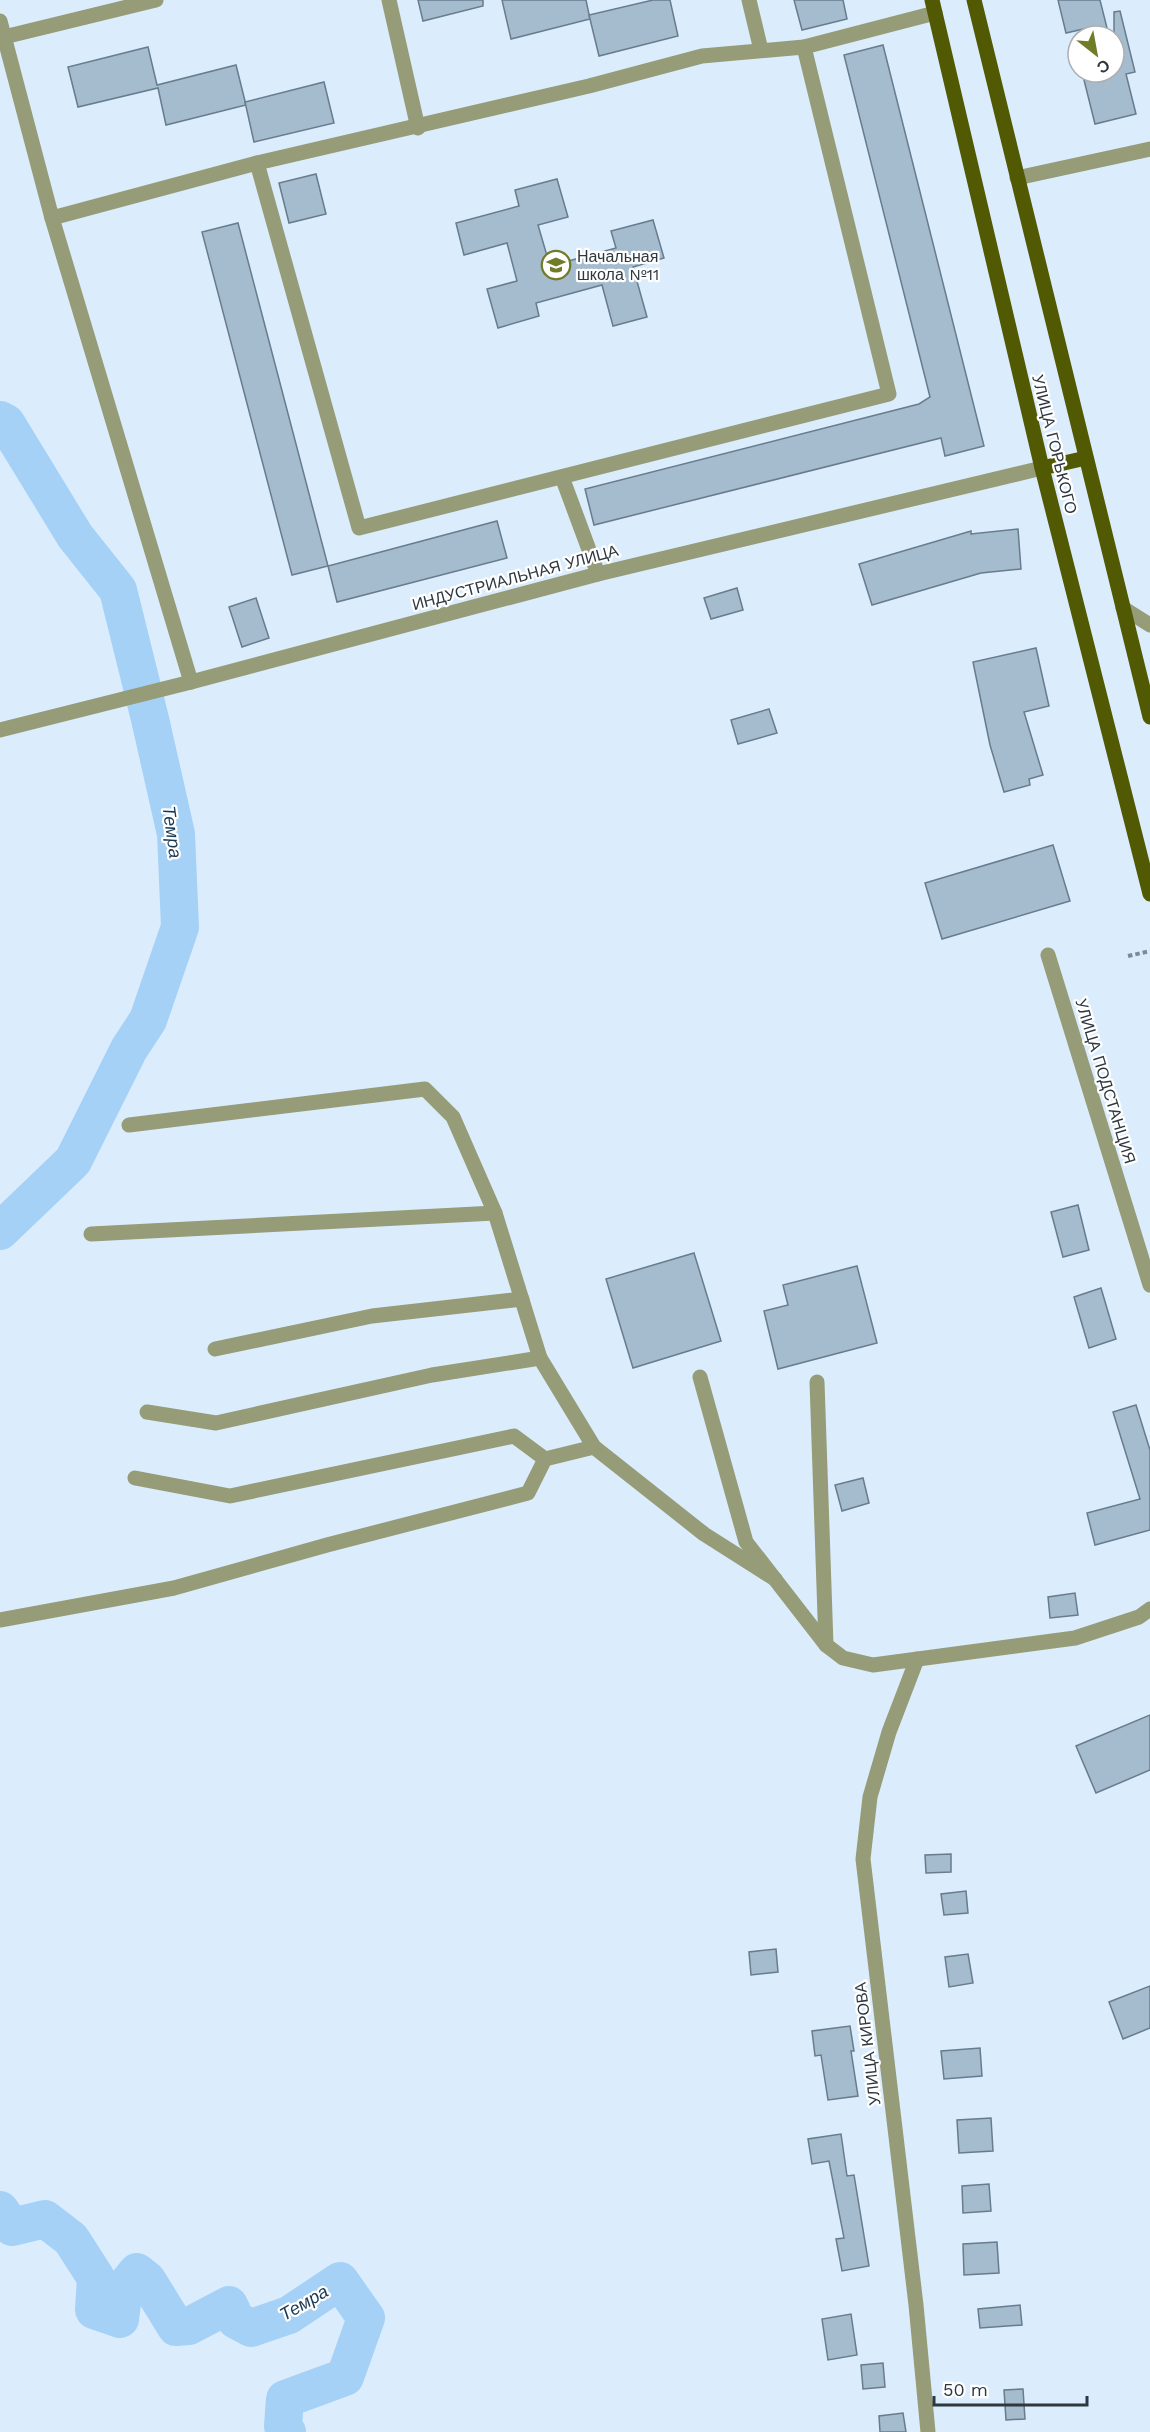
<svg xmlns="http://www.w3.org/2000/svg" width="1150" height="2432" viewBox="0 0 1150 2432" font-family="'Work Sans',sans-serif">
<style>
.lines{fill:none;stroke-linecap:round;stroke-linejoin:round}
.river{stroke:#a5d1f7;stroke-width:38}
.building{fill:#a5bbce;stroke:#677c8d;stroke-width:1.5}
.path{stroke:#7e8b96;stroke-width:4;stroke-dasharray:4.5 3;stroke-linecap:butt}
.minor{stroke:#959c77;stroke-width:15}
.major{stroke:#515a03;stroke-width:15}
.labels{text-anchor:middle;stroke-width:4.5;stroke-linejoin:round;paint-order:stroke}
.poi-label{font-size:16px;fill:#2f383f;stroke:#fff;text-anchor:start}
.street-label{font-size:16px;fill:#2f383f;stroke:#fff}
.water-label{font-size:18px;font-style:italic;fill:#1a3a54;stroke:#fff}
</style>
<rect width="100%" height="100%" fill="#dbedfd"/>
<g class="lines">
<g class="river">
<polyline points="0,420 6,423 75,536 118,590 150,719 176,834 180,927 148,1020 129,1049 73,1161 0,1231"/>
<polyline points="0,2210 12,2227 45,2219 71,2239 96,2278 94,2310 120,2319 124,2288 137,2272 147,2280 176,2327 189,2326 229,2305 236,2320 251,2328 289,2315 340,2281 366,2318 345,2377 285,2399 283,2426 287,2432"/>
</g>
</g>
<g class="building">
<polygon points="418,0 483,0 483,6 423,21"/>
<polygon points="502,0 586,0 590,19 511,39"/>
<polygon points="653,0 670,0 678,36 599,56 589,15"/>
<polygon points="794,0 843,0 847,19 802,30"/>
<polygon points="1058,0 1100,0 1109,36 1090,36 1088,28 1066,33"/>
<polygon points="1120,11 1135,72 1126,74 1136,114 1095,124 1082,72 1114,72 1114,12"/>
<polygon points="883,45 984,446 945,456 941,438 594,525 585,489 919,404 930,397 844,55"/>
<polygon points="148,47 157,85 236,65 246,105 166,125 158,88 78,107 68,67"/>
<polygon points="324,82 334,123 254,142 245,102"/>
<polygon points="316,174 326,214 289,223 279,183"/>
<polygon points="557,179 568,217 538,225 550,266 616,248 611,231 653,220 664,258 633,267 647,317 613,326 602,285 536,303 539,316 498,328 487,289 517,281 507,243 464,255 456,223 519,206 515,190"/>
<polygon points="238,223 328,566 292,575 202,232"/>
<polygon points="497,521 507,558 337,602 328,566"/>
<polygon points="1018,529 1021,569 981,573 872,605 859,564 971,531 971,534"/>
<polygon points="737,588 743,610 711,619 704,598"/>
<polygon points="256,598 269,638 242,647 229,607"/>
<polygon points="1036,648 1049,706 1024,712 1043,775 1029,779 1030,785 1004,792 990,745 973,662"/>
<polygon points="769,709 777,733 738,744 731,720"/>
<polygon points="1053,845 1070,901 942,939 925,883"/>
<polygon points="1078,1205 1089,1250 1063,1257 1051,1212"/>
<polygon points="694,1253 721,1341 633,1368 606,1279"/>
<polygon points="857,1266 877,1343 778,1369 764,1311 788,1305 783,1285"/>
<polygon points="1101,1288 1116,1339 1089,1348 1074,1297"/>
<polygon points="1136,1405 1150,1450 1150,1530 1095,1545 1087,1513 1140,1499 1113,1412"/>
<polygon points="863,1478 869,1503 842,1511 835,1485"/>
<polygon points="1075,1593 1078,1615 1050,1618 1048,1597"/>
<polygon points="1150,1715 1150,1770 1096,1793 1076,1746"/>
<polygon points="951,1854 951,1872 926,1873 925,1855"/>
<polygon points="966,1891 968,1913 944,1915 941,1894"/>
<polygon points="776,1949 778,1972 751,1975 749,1952"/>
<polygon points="968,1954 973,1983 949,1987 945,1957"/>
<polygon points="1150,1986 1150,2028 1123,2039 1109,2002"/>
<polygon points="850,2026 854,2051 851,2051 858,2096 828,2100 821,2055 815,2056 812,2031"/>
<polygon points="980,2048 982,2076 944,2079 941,2051"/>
<polygon points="991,2118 993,2151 959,2153 957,2120"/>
<polygon points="841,2134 847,2176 854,2175 869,2266 842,2271 836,2239 844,2238 829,2161 812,2164 808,2139"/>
<polygon points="989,2184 991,2211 963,2213 962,2186"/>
<polygon points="997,2242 999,2273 964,2275 963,2244"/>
<polygon points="1020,2305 1022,2325 980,2328 978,2309"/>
<polygon points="851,2314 857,2355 828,2360 822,2319"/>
<polygon points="883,2363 885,2387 863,2389 861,2365"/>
<polygon points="1023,2389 1025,2419 1006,2420 1004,2390"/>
<polygon points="903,2413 906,2432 880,2432 879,2416"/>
</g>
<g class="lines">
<polyline class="path" points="1128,956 1150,951"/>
<g class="minor">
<polyline points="389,0 418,128"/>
<polyline points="749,0 761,50"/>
<polyline points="0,21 52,218 191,682"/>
<polyline points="4,37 156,0"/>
<polyline points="257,163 359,528 889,394 804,47"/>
<polyline points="1017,178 1150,149"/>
<polyline points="52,218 257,163 589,86 702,56 804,47 935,13"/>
<polyline points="562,477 598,574"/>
<polyline points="1123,608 1150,625"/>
<polyline points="0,730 191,682 598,574 1042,468"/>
<polyline points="1048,955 1150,1285"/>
<polyline points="129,1125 425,1089 453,1117 495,1213 540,1358 594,1447 704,1534 775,1579"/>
<polyline points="91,1234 495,1213"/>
<polyline points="215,1349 372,1316 522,1299"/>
<polyline points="700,1377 746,1542 826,1645 843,1658 873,1665 1075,1638 1139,1617 1150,1609"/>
<polyline points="817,1382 826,1645"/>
<polyline points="147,1412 216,1423 432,1375 540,1358"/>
<polyline points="135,1478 230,1496 514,1436 545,1459"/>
<polyline points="0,1620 174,1588 327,1545 528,1493 545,1459 594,1447"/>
<polyline points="917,1659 889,1732 870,1797 863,1859 916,2305 928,2432"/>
</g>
<g class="major">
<polyline points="932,0 1042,468 1150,894"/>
<polyline points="974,0 1150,717"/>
<polyline points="1042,468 1086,458"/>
</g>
</g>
<defs>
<g id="school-ring" transform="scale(1.5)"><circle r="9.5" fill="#fff" stroke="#707c28" stroke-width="1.5"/><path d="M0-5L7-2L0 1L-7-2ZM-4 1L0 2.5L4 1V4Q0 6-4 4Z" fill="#707c28"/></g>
</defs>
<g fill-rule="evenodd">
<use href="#school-ring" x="556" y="265"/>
</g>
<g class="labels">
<g class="poi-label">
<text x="577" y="262">Начальная<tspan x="577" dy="18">школа №11</tspan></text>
</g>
<g class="street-label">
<text transform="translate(1055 444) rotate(76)" y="6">УЛИЦА ГОРЬКОГО</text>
<text transform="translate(515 577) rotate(-15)" y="6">ИНДУСТРИАЛЬНАЯ УЛИЦА</text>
<text transform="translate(1106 1081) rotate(73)" y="6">УЛИЦА ПОДСТАНЦИЯ</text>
<text transform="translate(867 2044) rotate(-97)" y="6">УЛИЦА КИРОВА</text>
</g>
<g class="water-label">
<text transform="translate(172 832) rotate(82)" y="6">Темра</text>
<text transform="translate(304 2303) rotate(-30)" y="6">Темра</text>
</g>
</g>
<g transform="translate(1096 54) rotate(149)"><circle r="28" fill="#ffffff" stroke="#acafb2" stroke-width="1.5"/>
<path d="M0-4.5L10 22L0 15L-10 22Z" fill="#707c28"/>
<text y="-9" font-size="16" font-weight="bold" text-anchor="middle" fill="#2f383f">С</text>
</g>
<path d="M934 2396v9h153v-9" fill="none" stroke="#2f383f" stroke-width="3"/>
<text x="943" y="2396" font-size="18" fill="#2f383f" stroke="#ffffff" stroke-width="4.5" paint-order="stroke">50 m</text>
</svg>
